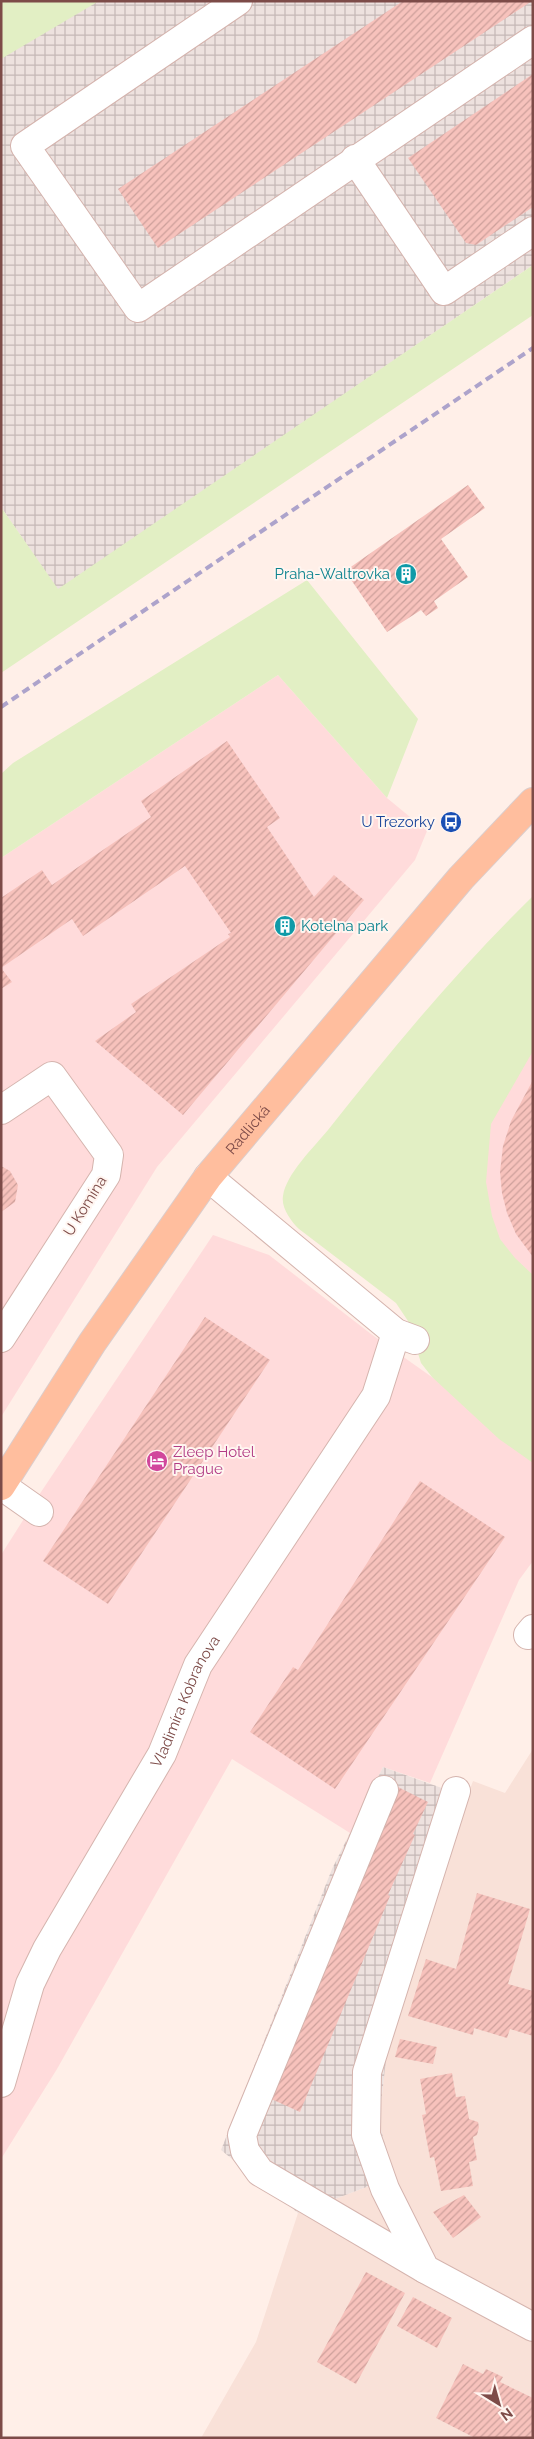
<svg xmlns="http://www.w3.org/2000/svg" width="534" height="2439" viewBox="0 0 534 2439" font-family="Raleway,sans-serif">
<style>
.residential{fill:#f9e1d8}
.commercial{fill:#ffdbdb}
.industrial{fill:url(#industrial-grid)}
.green{fill:#e2efc4}
.building{fill:url(#building-hatch)}
.lines{fill:none;stroke-linecap:round;stroke-linejoin:round}
.minor-casing{stroke:#d5b4ae;stroke-width:30}
.major-casing{stroke:#dbcdcc;stroke-width:30}
.minor{stroke:#fff;stroke-width:28}
.major{stroke:#ffbe9e;stroke-width:28}
.rail{stroke:#ada3cb;stroke-width:4;stroke-dasharray:8 5;stroke-linecap:butt}
.labels{text-anchor:middle;stroke-width:4;stroke-linejoin:round;paint-order:stroke}
.culture-label{font-size:15px;fill:#0d838f;stroke:#fff5f0;text-anchor:end}
.transit-label{font-size:15px;fill:#164399;stroke:#fff5f0;text-anchor:end}
.street-label{font-size:15px;fill:#7d4b48;stroke:#fff5f0}
.hotel-label{font-size:15px;fill:#b23c85;stroke:#fff5f0;text-anchor:start}
</style>
<defs>
<pattern id="industrial-grid" width="8" height="8" patternUnits="userSpaceOnUse" patternTransform="scale(1.25)"><rect width="8" height="8" fill="#ede1de"/><path d="M0 4h8M4 0v8" fill="none" stroke="#c5b8b6"/></pattern>
<pattern id="building-hatch" width="6" height="6" patternUnits="userSpaceOnUse" patternTransform="scale(1.25)"><rect width="6" height="6" fill="#f7c2bc"/><path d="M-1 1l2-2M0 6l6-6M5 7l2-2" fill="none" stroke="#cda09b"/></pattern>
</defs>
<rect width="100%" height="100%" fill="#ffefe8"/>
<polygon class="residential" points="533,1749 533,2438 201,2438 256,2342 298,2213 393,2177 379,2121 386,2060 467,1797 473,1781 505,1793"/>
<g class="commercial">
<polygon points="278,675 387,798 427,831 415,860 157,1167 1,1417 1,858"/>
<polygon points="533,1027 533,1561 519,1580 430,1783 383,1767 350,1833 232,1759 57,2069 1,2159 1,1555 39,1495 213,1235 269,1255 371,1334 436,1380 441,1205"/>
</g>
<g class="industrial">
<polygon points="94,1 533,1 533,265 58,590 1,507 1,55"/>
<polygon points="383,1767 467,1797 386,2060 379,2121 393,2177 298,2213 221,2150 332,1869"/>
</g>
<g class="green">
<polygon points="1,1 99,1 1,59"/>
<polygon points="533,265 533,315 1,673 1,507 58,589"/>
<polygon points="307,580 418,719 387,798 278,675 1,858 1,774 13,763"/>
<path d="M 533,896 L 533,1051 L 491,1124 L 486,1182 L 492,1216 L 500,1239 L 515,1258 L 533,1275 L 533,1463 L 499,1439 L 432,1377 L 421,1363 L 408,1321 L 396,1303 L 299,1229 C 291,1221 281,1208 283,1196 C 286,1174 314,1147 328,1130 C 392,1049 459,968 533,896 Z"/>
</g>
<g class="building">
<polygon points="403,1 532,1 158,248 118,189"/>
<polygon points="533,74 533,207 476,245 466,243 408,158"/>
<polygon points="468,485 485,508 441,539 468,577 434,601 438,608 426,616 421,610 387,632 345,571"/>
<polygon points="227,741 280,818 267,827 314,897 334,875 364,900 183,1115 95,1041 136,1012 131,1004 230,937 228,934 231,933 185,866 83,936 72,919 1,968 12,982 1,989 1,898 42,870 52,885 151,817 141,801"/>
<polygon points="533,1080 533,1257 516,1234 507,1213 502,1193 500,1172 503,1146 511,1121"/>
<polygon points="1,1166 10,1171 18,1185 15,1202 1,1212"/>
<polygon points="205,1317 270,1360 108,1604 43,1561"/>
<polygon points="420,1481 505,1537 335,1789 250,1732 293,1667 298,1670"/>
<polygon points="396,1786 428,1802 413,1834 415,1835 388,1895 390,1896 300,2112 269,2098"/>
<polygon points="477,1893 530,1909 508,1984 533,1991 533,2036 510,2029 507,2038 474,2028 473,2035 408,2016 426,1959 456,1969"/>
<polygon points="400,2039 437,2047 433,2064 395,2057"/>
<polygon points="452,2073 456,2097 465,2096 469,2119 478,2122 479,2127 477,2135 473,2137 477,2160 469,2162 473,2186 441,2191 434,2157 430,2158 422,2115 426,2114 420,2079"/>
<polygon points="464,2195 481,2217 453,2238 433,2212"/>
<polygon points="366,2272 405,2293 356,2384 317,2362"/>
<polygon points="413,2297 452,2318 437,2348 397,2326"/>
<polygon points="463,2364 483,2374 486,2369 503,2377 500,2382 533,2398 533,2438 475,2438 436,2418"/>
</g>
<g class="lines">
<g class="minor-casing">
<g id="minor">
<polyline points="238,1 25,146 138,308 533,40"/>
<polyline points="355,159 444,291 533,231"/>
<polyline points="1,1110 52,1076 109,1155 106,1175 1,1338"/>
<polyline points="208,1177 396,1333 415,1340"/>
<polyline points="2,1486 39,1512"/>
<polyline points="528,1635 533,1629"/>
<polyline points="384,1790 242,2135 245,2151 260,2172 425,2269"/>
<polyline points="456,1791 367,2072 366,2135 385,2189 425,2269 533,2327"/>
<path id="s1" d="M 1,2083 L 30,1984 L 47,1949 L 162,1754 L 198,1665 L 376,1396 L 396,1333"/>
</g>
</g>
<g class="major-casing">
<g id="major">
<path id="s2" d="M 1,1486 L 92,1343 L 208,1177 L 461,878 L 533,802"/>
</g>
</g>
<use href="#minor" class="minor"/>
<use href="#major" class="major"/>
<polyline class="rail" points="1,707 533,348"/>
</g>
<defs>
<g id="building-disc" transform="scale(1.125)"><circle r="9.5" fill="#0f9aa8" stroke="#fff5f0"/><path d="M-4-6H4V6H1V3H-1V6H-4ZM-2.5-4.3h1.7v1.8h-1.7ZM.8-4.3h1.7v1.8H.8ZM-2.5-1h1.7V.8h-1.7ZM.8-1h1.7V.8H.8Z" fill="#fff"/></g>
<g id="bus-disc" transform="scale(1.125)"><circle r="9.5" fill="#1a4fb4" stroke="#fff5f0"/><path d="M-5-6H5V4H4V6H2V4H-2V6H-4V4H-5ZM-3.5-4V0h7V-4ZM-3.5 1.2v1.5H-2V1.2ZM2 1.2v1.5H3.5V1.2Z" fill="#fff"/></g>
<g id="hotel-disc" transform="scale(1.125)"><circle r="9.5" fill="#d1479c" stroke="#fff5f0"/><path d="M-6-4.5h1.5V1H6V5H4.5V3h-9V5H-6ZM-4 0a1.8 1.8 0 1 1 3.6 0ZM.5 0V-2.5h3Q6-2.5 6 0Z" fill="#fff"/></g>
</defs>
<g fill-rule="evenodd">
<use href="#building-disc" x="406" y="574"/>
<use href="#bus-disc" x="451" y="822"/>
<use href="#building-disc" x="285" y="926"/>
<use href="#hotel-disc" x="157" y="1461"/>
</g>
<g class="labels">
<g class="culture-label">
<text x="390" y="579">Praha-Waltrovka</text>
<text x="301" y="931" text-anchor="start">Kotelna park</text>
</g>
<g class="transit-label">
<text x="435" y="827">U Trezorky</text>
</g>
<g class="street-label">
<text dy="5" stroke="none"><textPath href="#s2" startOffset="434">Radlická</textPath></text>
<text transform="translate(85 1206) rotate(-58)" y="5">U Komína</text>
<text dy="5" stroke="none"><textPath href="#s1" startOffset="426">Vladimíra Kobranova</textPath></text>
</g>
<g class="hotel-label">
<text x="173" y="1457">Zleep Hotel<tspan x="173" dy="17">Prague</tspan></text>
</g>
</g>
<rect width="534" height="2439" fill="none" stroke="#7d4b48" stroke-width="5"/>
<g transform="translate(499 2404) rotate(143)" stroke="#fff5f0" stroke-width="4" paint-order="stroke">
<path d="M0-4L9 19L0 12L-9 19Z" fill="#7d4b48"/>
<text y="-8" font-size="14" font-weight="bold" text-anchor="middle" fill="#7d4b48">N</text>
</g>
</svg>
